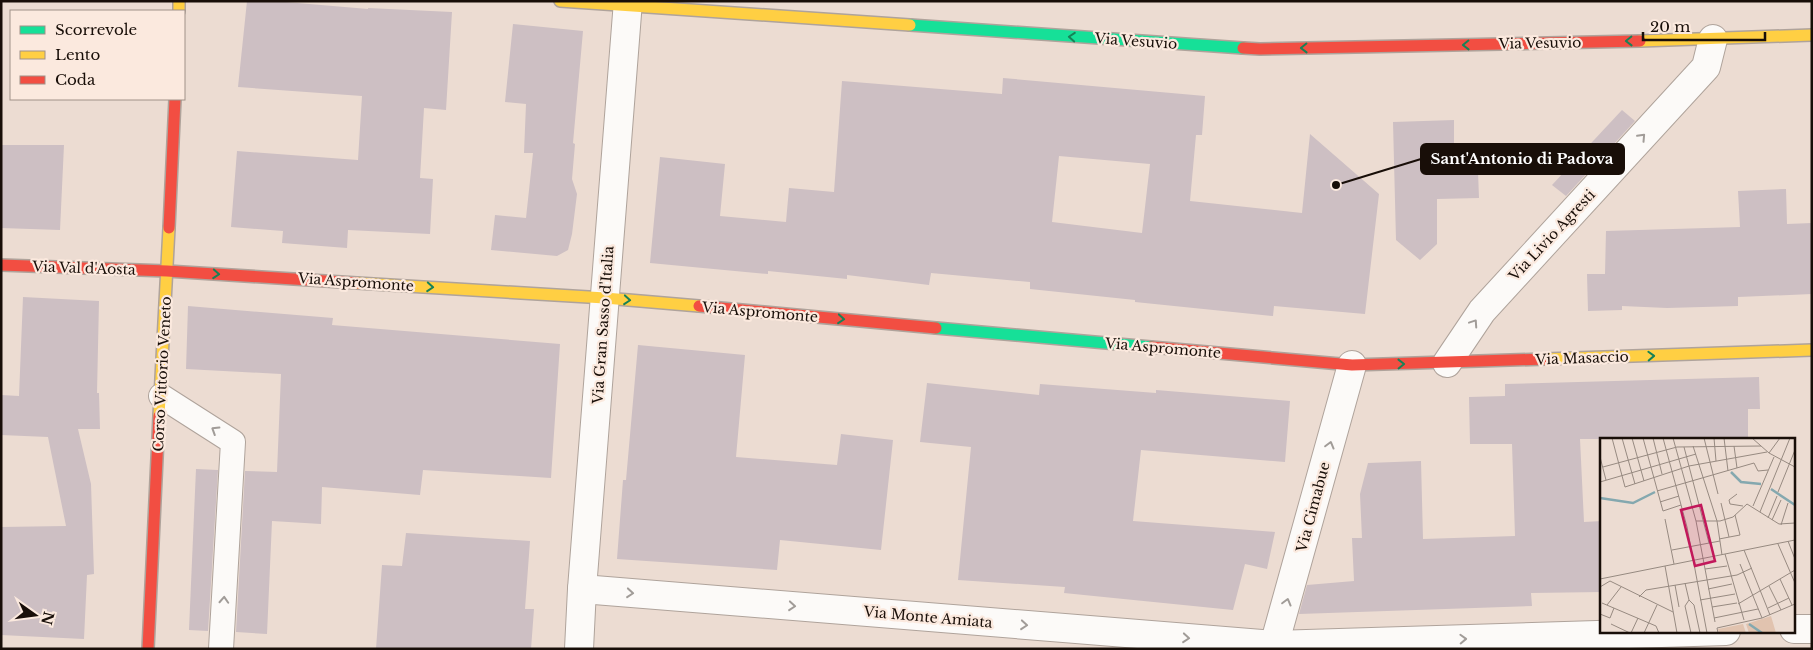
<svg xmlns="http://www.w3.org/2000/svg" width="1813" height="650" viewBox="0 0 1813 650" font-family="'Libre Baskerville',serif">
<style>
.building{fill:#cdbfc3;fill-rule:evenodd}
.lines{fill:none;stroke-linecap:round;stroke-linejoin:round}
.lane-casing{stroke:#afa39b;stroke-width:26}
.street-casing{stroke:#afa39b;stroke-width:30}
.fast-casing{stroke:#afa39b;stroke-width:14}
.slow-casing{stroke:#afa39b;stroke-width:14}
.jam-casing{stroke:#afa39b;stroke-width:14}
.lane{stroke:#fcfaf8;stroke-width:24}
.street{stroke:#fcfaf8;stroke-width:28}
.fast{stroke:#16e098;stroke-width:11}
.slow{stroke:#ffcf43;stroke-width:11}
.jam{stroke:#f24e42;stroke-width:11}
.oneway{stroke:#178257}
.oneway2{stroke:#a19c98}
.labels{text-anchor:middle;stroke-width:4.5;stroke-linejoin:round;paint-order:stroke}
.street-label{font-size:14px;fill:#180e08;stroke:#fbe9de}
.inset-river{fill:none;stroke:#84a8af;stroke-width:2.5}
.inset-road{fill:none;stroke:#978a81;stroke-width:1}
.view{fill:#c2185b;fill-opacity:0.15;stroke:#c2185b;stroke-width:2.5}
.inset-edge{fill:none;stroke:#180e08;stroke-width:2.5}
.leader{fill:none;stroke:#180e08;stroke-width:2}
.callout-dot{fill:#180e08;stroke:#fbe9de;stroke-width:2}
.callout{fill:#180e08;stroke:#180e08;stroke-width:2}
.callout-label{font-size:15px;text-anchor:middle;font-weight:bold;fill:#fff}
</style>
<rect width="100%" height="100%" fill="#ecdcd2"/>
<g class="building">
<polygon points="247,1 274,1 368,9 368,8 452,12 446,110 424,108 420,178 433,179 430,234 348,230 347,248 282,243 283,231 231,227 237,151 358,160 362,96 238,87"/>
<polygon points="513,24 583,31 573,143 575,144 572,179 577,194 572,234 568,250 557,256 491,250 495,215 526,218 533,153 524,153 526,104 505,102"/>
<path d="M 1003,78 L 1205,96 L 1202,135 L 1196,135 L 1190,201 L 1302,213 L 1310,134 L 1379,194 L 1365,314 L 1274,306 L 1273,316 L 1135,302 L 1135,300 L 1030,289 L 1030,282 L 931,273 L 929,285 L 847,275 L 847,279 L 768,271 L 768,274 L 650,263 L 660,157 L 725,164 L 720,216 L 786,222 L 789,188 L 834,192 L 842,81 L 1002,94 ZM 1059,156 L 1150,164 L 1142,233 L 1052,222 Z"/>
<polygon points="1622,110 1635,121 1566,196 1552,185"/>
<polygon points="1454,120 1454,146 1477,145 1479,198 1437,199 1437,244 1420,260 1396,240 1393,122"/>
<polygon points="1,145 64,145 60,230 1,228"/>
<polygon points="1786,189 1787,224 1812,223 1812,294 1738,297 1738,306 1667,308 1622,306 1622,310 1588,311 1587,274 1605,274 1606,231 1740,227 1738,191"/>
<polygon points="23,297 99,301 97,393 99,393 100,429 78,429 91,484 94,574 87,575 84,639 1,635 1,527 66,526 48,437 1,435 1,395 19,396"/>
<polygon points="188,306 333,318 332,325 560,344 551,478 423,470 420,495 322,487 321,524 272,521 267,634 236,632 245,471 277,472 281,374 186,369"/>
<polygon points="638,345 745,355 736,457 837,465 841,434 893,440 881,550 780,540 777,570 617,559 623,480 626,480"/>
<polygon points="1759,377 1760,409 1748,409 1748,439 1580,439 1584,522 1602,521 1602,592 1531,593 1532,606 1299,614 1307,585 1354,581 1352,538 1362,538 1360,494 1368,463 1421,461 1423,539 1515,536 1512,444 1470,444 1469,397 1505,396 1505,384"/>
<polygon points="927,383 1039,395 1040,384 1156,393 1156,390 1290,401 1285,462 1141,450 1133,521 1275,532 1267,569 1245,564 1233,610 1064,593 1065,587 958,580 971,447 920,442"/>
<polygon points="196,469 218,470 208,631 189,630"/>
<polygon points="406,533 530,541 525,609 534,609 531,649 376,649 382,565 402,566"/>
</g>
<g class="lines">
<g class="lane-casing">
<polyline id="lane" points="161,396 233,442 221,649"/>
</g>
<g class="street-casing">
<g id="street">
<polyline points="1447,363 1482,311 1706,67 1713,39"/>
<polyline points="582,589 1274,645 1726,631"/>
<polyline points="1794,629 1812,629"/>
<polyline points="579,649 582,589 628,1"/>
<polyline points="1273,649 1352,365"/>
</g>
</g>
<g class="fast-casing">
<g id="fast">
<polyline points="910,25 1243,48"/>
<polyline points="936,328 1151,347"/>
</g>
</g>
<g class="slow-casing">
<g id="slow">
<polyline points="179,1 179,11"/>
<polyline points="560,1 910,25"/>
<polyline points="1640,41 1812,35"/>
<polyline points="357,283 605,298 699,306"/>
<polyline points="1545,359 1812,350"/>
<polyline points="159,416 169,228"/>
</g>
</g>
<g class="jam-casing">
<g id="jam">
<polyline points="1243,48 1260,49 1640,41"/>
<polyline points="169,228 175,99"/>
<polyline points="1,265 167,271 357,283"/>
<polyline points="699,306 936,328"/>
<polyline points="1151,347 1352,365 1545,359"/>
<polyline points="148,649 159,416"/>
</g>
</g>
<use href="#lane" class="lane"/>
<use href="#street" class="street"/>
<use href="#fast" class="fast"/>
<use href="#slow" class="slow"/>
<use href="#jam" class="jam"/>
</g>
<defs><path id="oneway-chevron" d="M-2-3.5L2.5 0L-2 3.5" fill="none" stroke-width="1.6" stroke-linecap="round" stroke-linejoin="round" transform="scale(1.25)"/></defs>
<g class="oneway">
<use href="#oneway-chevron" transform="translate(1072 37) rotate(-176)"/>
<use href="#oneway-chevron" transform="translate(1629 41) rotate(179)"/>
<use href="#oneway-chevron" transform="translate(1466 45) rotate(179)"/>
<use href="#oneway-chevron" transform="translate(1304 48) rotate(179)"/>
<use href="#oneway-chevron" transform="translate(216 274) rotate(4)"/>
<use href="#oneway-chevron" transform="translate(430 287) rotate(4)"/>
<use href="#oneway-chevron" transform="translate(627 300) rotate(5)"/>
<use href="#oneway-chevron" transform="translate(841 319) rotate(5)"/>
<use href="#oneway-chevron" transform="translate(1651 356) rotate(-2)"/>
<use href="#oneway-chevron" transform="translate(1401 364) rotate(-1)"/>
</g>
<g class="oneway2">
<use href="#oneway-chevron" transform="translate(1642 137) rotate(-47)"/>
<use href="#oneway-chevron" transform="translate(1474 323) rotate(-56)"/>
<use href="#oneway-chevron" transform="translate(215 430) rotate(-148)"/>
<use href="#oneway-chevron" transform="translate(1330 445) rotate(-75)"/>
<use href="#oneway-chevron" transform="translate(630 593) rotate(5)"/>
<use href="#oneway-chevron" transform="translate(224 600) rotate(-87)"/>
<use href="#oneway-chevron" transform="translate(1287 602) rotate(-75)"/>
<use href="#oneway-chevron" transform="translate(792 606) rotate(5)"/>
<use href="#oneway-chevron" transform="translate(1024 625) rotate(5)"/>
<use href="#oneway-chevron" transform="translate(1186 638) rotate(5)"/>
<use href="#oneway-chevron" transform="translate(1463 639) rotate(-2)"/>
</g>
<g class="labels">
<g class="street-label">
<text transform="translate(1136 41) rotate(4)" y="5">Via Vesuvio</text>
<text transform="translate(1540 43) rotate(-1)" y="5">Via Vesuvio</text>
<text transform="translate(1552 235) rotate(-47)" y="5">Via Livio Agresti</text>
<text transform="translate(84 268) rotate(2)" y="5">Via Val d'Aosta</text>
<text transform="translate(356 282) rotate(4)" y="5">Via Aspromonte</text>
<text transform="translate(760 312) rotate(5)" y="5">Via Aspromonte</text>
<text transform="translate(603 325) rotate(-86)" y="5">Via Gran Sasso d'Italia</text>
<text transform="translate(1163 348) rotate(5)" y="5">Via Aspromonte</text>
<text transform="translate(1582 358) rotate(-2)" y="5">Via Masaccio</text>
<text transform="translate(162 374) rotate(-87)" y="5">Corso Vittorio Veneto</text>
<text transform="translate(1313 507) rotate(-75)" y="5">Via Cimabue</text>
<text transform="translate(928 617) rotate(5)" y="5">Via Monte Amiata</text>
</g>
</g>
<g transform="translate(1600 438)">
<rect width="195" height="195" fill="#ecdcd2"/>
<path d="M 171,178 L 176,195 L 149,195 L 146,186 ZM 143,186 L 146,195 L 119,195 L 118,191 Z" fill="#e1c3af"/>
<path class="inset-river" d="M 131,34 L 141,44 L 161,46M 171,51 L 195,67M 0,60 L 33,65 L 55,54M 149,186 L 162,195"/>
<path class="inset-road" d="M 12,0 L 25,49 L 89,28 L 167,14M 22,0 L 35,46M 30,0 L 80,0M 32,0 L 44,43M 43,0 L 63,73 L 81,67M 53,0 L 62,36M 63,0 L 87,89 L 107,195M 73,0 L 96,83 L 115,184M 104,0 L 118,56M 114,0 L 116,23M 124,0 L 128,33M 152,0 L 169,15 L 195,29M 93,8 L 117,83 L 122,117M 134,8 L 137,30M 84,9 L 109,105M 169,15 L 180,0M 0,19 L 6,42M 3,29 L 77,9 L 161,8M 0,44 L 96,16M 57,53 L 154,25 L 158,33 L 168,32M 178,54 L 195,12M 137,56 L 129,62 L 130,66 L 143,68M 60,64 L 79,58M 121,65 L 129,99M 153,68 L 174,19M 160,74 L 190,0M 168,80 L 177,58M 65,81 L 74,126M 172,82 L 181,62M 96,83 L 120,83 L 133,79 L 147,66 L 179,86 L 195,85M 181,87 L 188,65M 119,101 L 140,97 L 135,77M 188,103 L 195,121M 178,106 L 195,145M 72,112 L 120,103M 144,112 L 170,177M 125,116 L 144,182M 140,126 L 162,180M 65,128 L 77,195M 105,131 L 127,128M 0,141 L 195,102M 180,141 L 192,167M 85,145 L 89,162M 75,147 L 79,169M 169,148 L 181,172M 0,149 L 10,143 L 73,174M 108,151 L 132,146M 39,159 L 46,152 L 137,137 L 152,130M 89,162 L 94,167 L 100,195M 89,162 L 85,168 L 91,195M 100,162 L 135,156M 2,165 L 56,188 L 59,195M 138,166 L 195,132M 7,167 L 21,149M 112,169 L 137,165M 168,170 L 189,160M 0,176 L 10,180 L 14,170M 114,180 L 158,171M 11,186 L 30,195M 31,195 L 38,180M 44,195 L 57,167M 118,195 L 117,190 L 162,180 L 195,166"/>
<path class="view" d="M 101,67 L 115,123 L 95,128 L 81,72 Z"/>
<rect width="195" height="195" class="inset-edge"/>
</g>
<path class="leader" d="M1336 185L1421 159"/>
<circle class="callout-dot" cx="1336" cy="185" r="5"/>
<rect class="callout" x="1421" y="144" width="203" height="30" rx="5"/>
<g class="callout-label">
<text x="1522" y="164">Sant'Antonio di Padova</text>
</g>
<rect width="1813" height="650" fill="none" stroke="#180e08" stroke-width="5"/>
<rect x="10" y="10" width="175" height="90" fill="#fbe9de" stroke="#a09188"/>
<rect x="20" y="26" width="25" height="8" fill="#16e098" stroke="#a09188"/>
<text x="55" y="35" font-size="15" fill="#180e08">Scorrevole</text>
<rect x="20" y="51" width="25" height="8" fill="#ffcf43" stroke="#a09188"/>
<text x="55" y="60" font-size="15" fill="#180e08">Lento</text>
<rect x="20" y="76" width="25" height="8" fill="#f24e42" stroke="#a09188"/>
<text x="55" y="85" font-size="15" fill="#180e08">Coda</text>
<g transform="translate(35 615) rotate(104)" stroke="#fbe9de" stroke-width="4" paint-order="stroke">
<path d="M0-4L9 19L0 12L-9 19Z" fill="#180e08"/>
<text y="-8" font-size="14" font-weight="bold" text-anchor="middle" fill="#180e08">N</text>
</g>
<path d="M1643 32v8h122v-8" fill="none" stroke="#180e08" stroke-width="2.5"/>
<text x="1650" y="32" font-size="15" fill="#180e08" stroke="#fbe9de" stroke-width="4" paint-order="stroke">20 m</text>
</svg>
